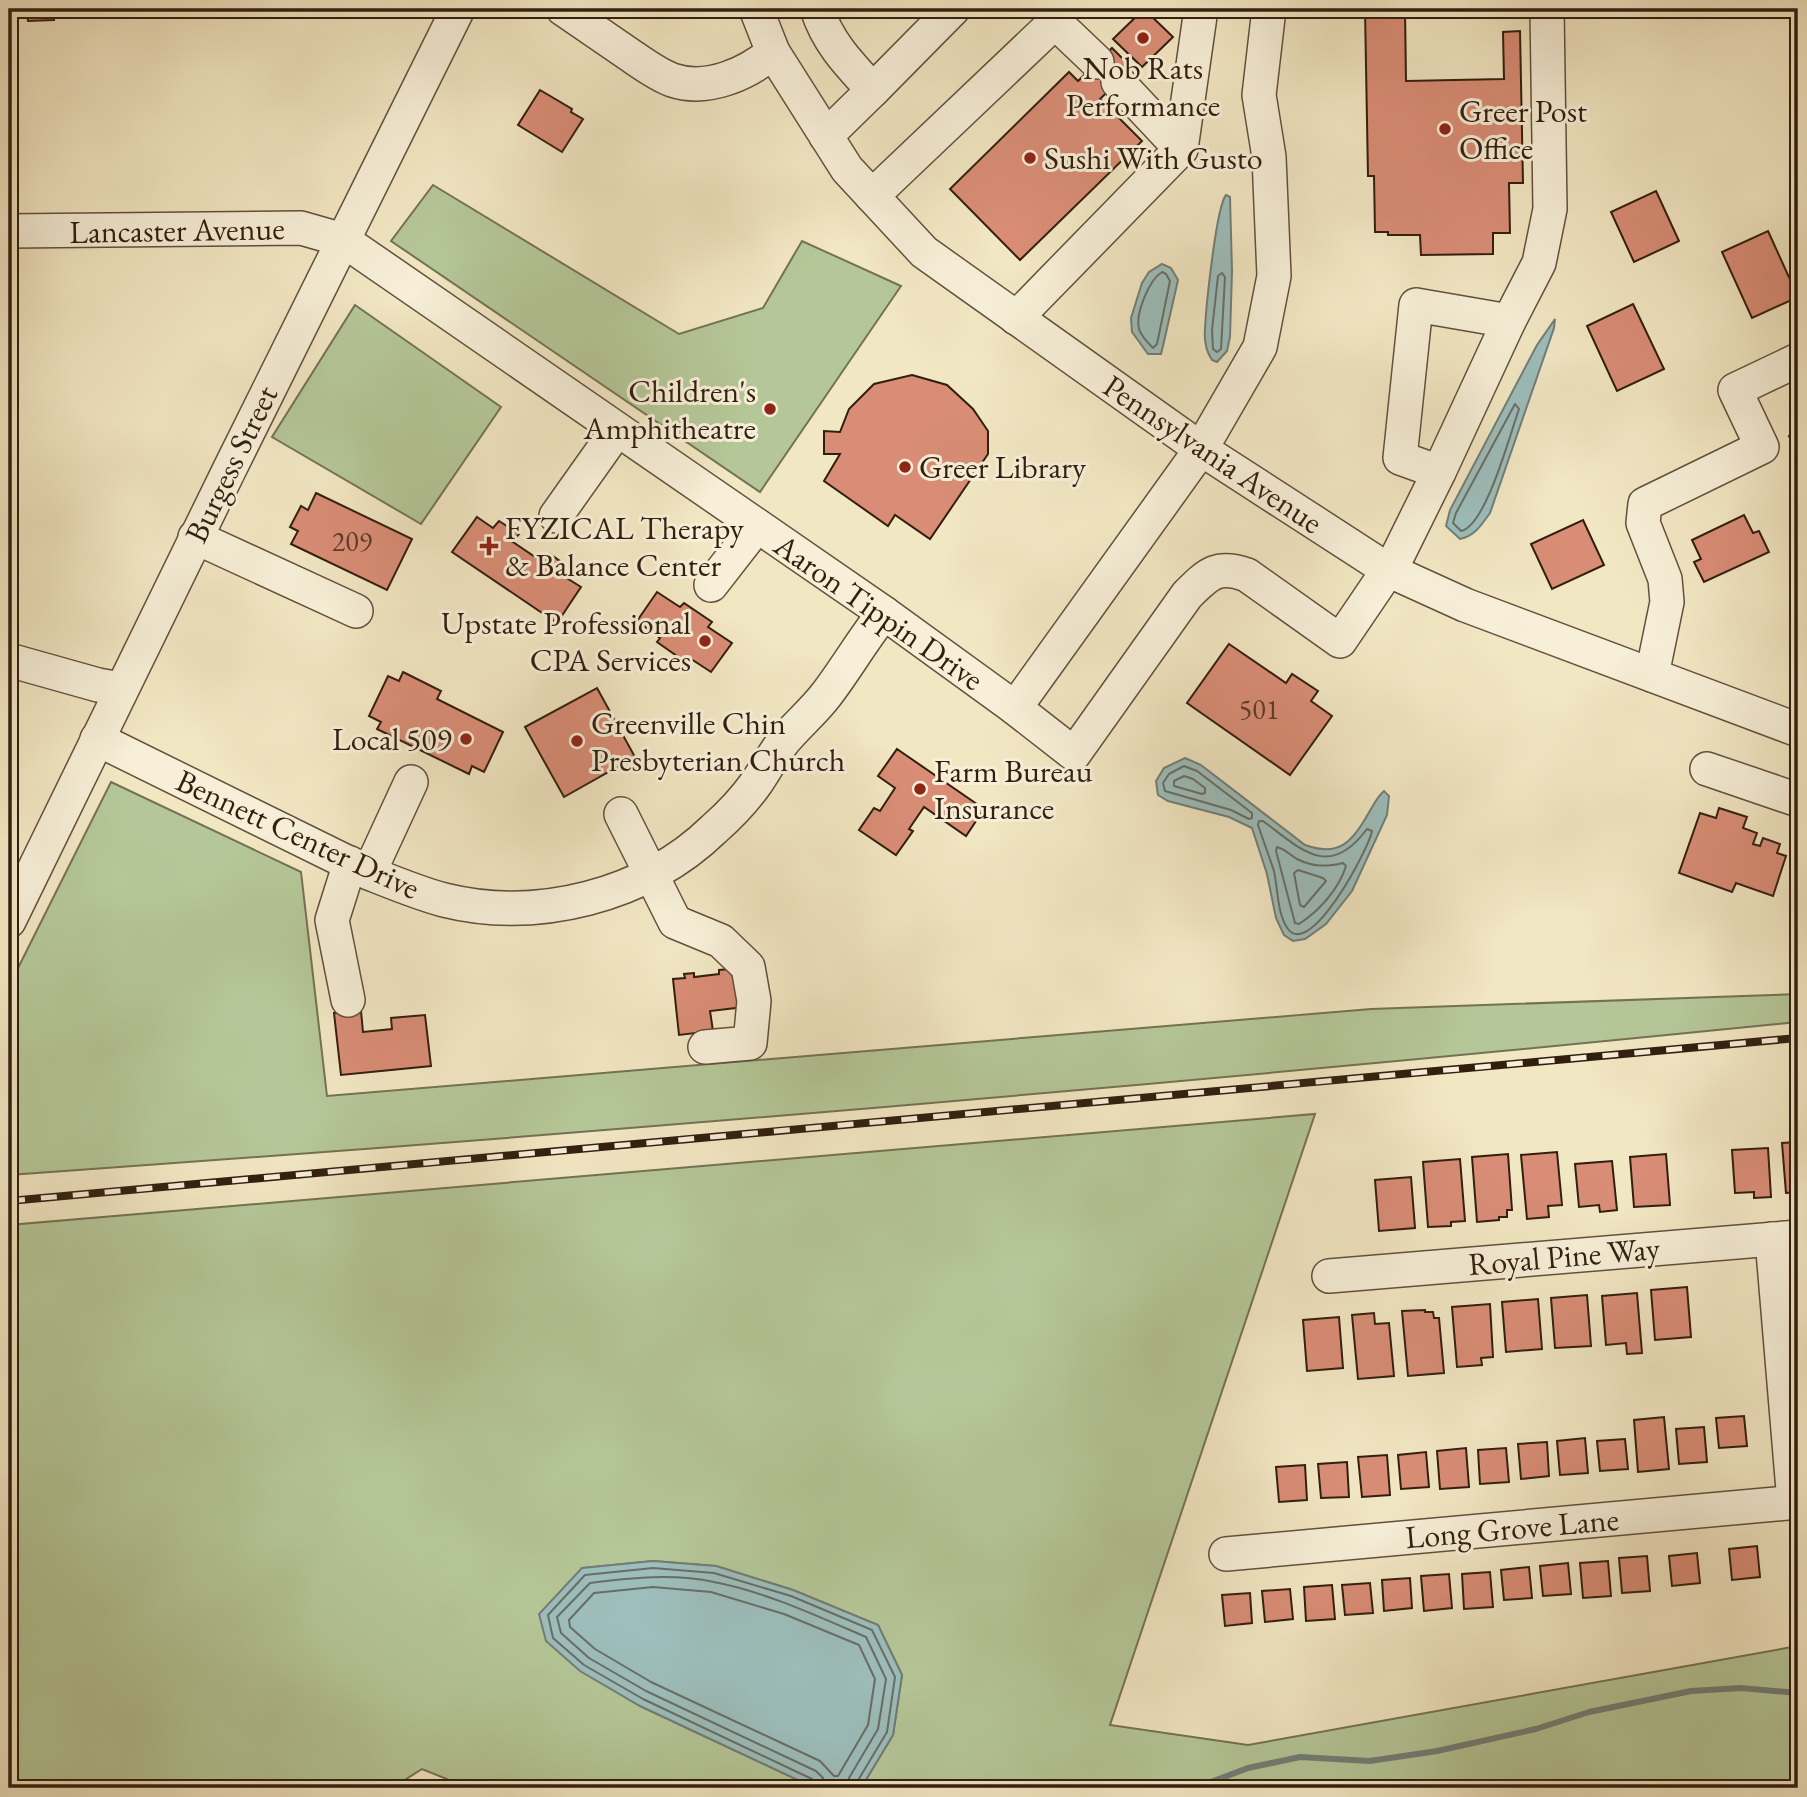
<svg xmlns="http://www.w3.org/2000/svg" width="1807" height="1797" viewBox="0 0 1807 1797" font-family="'EB Garamond',serif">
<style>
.green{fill:#b5c798;stroke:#747254;stroke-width:2}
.water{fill:#9dbebc;stroke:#727e77;stroke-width:2}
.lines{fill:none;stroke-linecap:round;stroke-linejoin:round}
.shore{stroke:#686e66;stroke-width:2}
.stream{stroke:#727e77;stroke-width:6}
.building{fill:#d98d76;stroke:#321e0f;stroke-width:2}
.minor-casing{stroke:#62503c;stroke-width:36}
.minor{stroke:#f7efd8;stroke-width:33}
.rail-casing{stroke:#321e0f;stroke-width:8}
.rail{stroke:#f7efd8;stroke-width:5;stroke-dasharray:16;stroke-linecap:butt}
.poi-dot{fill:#8f2418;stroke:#f7efd8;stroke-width:2.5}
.labels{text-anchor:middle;stroke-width:6;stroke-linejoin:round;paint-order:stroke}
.number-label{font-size:28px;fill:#5c3a29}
.poi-label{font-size:32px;fill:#321e0f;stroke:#f7efd8;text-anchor:start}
.street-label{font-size:32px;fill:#321e0f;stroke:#f7efd8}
</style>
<rect width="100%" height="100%" fill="#f2e7c3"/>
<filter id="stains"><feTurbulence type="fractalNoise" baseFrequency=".00286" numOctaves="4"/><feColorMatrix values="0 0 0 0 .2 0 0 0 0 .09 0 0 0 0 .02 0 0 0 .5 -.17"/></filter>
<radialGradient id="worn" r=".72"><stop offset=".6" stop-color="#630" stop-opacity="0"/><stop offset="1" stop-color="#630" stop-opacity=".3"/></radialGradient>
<g class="green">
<polygon points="433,185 679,334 763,308 802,241 901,286 760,492 391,241"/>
<polygon points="355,305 501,407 421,524 272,437"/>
<path d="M 111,782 L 301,872 L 327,1096 L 1371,1009 L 1798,994 L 1798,1022 C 1203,1082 606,1133 9,1175 L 9,986 Z"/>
<polygon points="1315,1114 1110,1725 1248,1745 1798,1646 1798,1788 861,1788 893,1735 902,1675 878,1625 793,1590 716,1566 653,1561 582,1568 640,1706 815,1788 469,1788 422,1769 392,1788 9,1788 9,1225"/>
</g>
<g class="water">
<path d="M 1226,195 L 1230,197 L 1232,271 L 1230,337 L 1227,351 L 1217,362 L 1212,360 C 1206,351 1204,341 1205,329 C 1206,308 1216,207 1226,195 Z"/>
<polygon points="1162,264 1171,268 1178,280 1163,346 1161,354 1148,354 1132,332 1131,318 1142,283 1149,272"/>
<path d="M 1555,319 L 1554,328 L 1490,513 C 1482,524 1475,536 1460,539 L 1446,526 L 1450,510 L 1537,345 Z"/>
<path d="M 1185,758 L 1201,765 L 1305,845 C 1338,857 1352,843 1368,814 C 1374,805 1376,798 1384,791 L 1389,796 L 1387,815 L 1352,891 L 1326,924 L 1305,939 L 1293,941 L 1284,935 L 1276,918 L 1267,874 L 1252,828 L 1229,817 L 1168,801 L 1158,795 L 1156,781 L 1164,768 Z"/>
<polygon points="653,1561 716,1566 793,1590 878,1625 902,1675 893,1735 861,1788 815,1788 640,1706 580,1671 546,1641 539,1614 582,1568"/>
</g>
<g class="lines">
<g class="shore">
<path d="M 1162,272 L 1166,274 L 1170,281 L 1157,344 L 1153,348 C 1148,343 1141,336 1139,329 C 1135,314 1149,280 1162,272 Z"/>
<polygon points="1222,273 1225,277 1221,349 1217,352 1213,349 1212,330 1218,276"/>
<path d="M 1515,404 L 1519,409 C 1510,434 1486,526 1461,531 L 1453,523 L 1456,513 Z"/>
<polygon points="1184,766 1197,771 1252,813 1252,818 1249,819 1231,810 1165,791 1163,783 1169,774"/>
<polygon points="1184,776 1193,779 1205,788 1205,793 1202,794 1174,786 1174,781"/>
<path d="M 1259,821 L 1263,821 C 1302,850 1329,880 1367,829 L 1372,831 C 1369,848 1311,959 1288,929 C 1277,914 1278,889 1274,871 C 1269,856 1263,840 1258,825 Z"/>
<path d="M 1277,847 C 1285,849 1290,855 1297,859 C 1313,867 1326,867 1343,863 L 1346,866 C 1339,889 1319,911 1299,924 L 1295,923 L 1276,851 Z"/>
<polygon points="1298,870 1323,878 1326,881 1304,907 1300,905 1294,873"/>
<polygon points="653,1587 711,1592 784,1614 859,1645 875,1679 868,1725 838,1776 834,1776 820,1761 651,1682 595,1649 570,1627 569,1620 594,1593"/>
<polyline points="816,1788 812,1779 643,1699 584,1665 553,1638 548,1615 585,1575 653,1568 714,1573 791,1596 872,1630 895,1677 887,1732 857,1782 856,1788"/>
<path d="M 825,1788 L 823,1778 L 816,1771 L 646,1691 L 589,1658 L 561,1633 L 557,1617 L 590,1583 C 630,1578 673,1573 714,1582 C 766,1592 817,1616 866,1637 L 886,1679 L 878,1729 L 849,1778 L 847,1788"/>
</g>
<polyline class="stream" points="1195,1788 1248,1768 1300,1757 1370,1761 1437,1751 1536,1729 1589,1712 1691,1691 1741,1688 1798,1693"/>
</g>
<g class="building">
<polygon points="9,9 54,9 54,20 28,21 27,14 9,14"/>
<polygon points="628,9 648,9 642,18"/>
<polygon points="1144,9 1173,37 1142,67 1113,39"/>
<polygon points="1405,9 1406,81 1504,79 1503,32 1520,31 1523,183 1509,183 1510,233 1493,233 1493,254 1421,255 1420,235 1388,235 1388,232 1375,232 1374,176 1368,176 1365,10"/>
<polygon points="1112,48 1132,68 1100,99 1142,141 1020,260 950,189 1069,72 1078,81"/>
<polygon points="540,90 572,109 571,112 583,119 562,152 518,125"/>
<polygon points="1656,191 1679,241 1634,262 1611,212"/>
<polygon points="1768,231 1798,297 1752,318 1722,252"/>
<polygon points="1633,304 1664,369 1617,391 1587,326"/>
<polygon points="912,375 947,385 973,409 988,431 988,454 930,539 895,515 888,526 824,481 840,454 824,454 824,431 840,432 849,409 874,384"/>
<polygon points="1798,432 1798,450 1796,451 1789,436"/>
<polygon points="316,493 412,539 387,590 291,544 298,531 290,527 301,506 308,510"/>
<polygon points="1744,515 1753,533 1759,531 1769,552 1704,582 1694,562 1701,559 1692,540"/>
<polygon points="477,517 493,528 499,521 519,534 513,542 544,563 550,554 571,569 565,577 581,587 557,623 452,552"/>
<polygon points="1583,520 1604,565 1552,589 1531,544"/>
<polygon points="657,592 680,607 684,603 712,622 708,627 732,643 711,672 688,657 684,661 657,642 660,638 637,621"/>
<polygon points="1229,644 1286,683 1292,674 1318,691 1311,701 1332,716 1290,775 1187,703"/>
<polygon points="403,672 441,691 437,699 503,732 484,772 472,766 469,774 377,729 381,722 369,716 388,676 399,681"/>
<polygon points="597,688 635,757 564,797 525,727"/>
<polygon points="897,749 984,809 966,836 924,807 909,829 913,831 896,855 859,830 874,808 880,811 895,788 878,776"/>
<polygon points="1719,808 1747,817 1743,828 1757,833 1753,844 1760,846 1763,838 1780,844 1777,853 1786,856 1773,896 1736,883 1732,892 1679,873 1700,813 1716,818"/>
<polygon points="730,969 730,973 740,972 744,1007 710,1011 713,1031 679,1035 673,979 685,978 684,974 694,973 694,977 719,974 719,970"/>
<polygon points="361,1011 363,1032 392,1029 391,1018 425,1015 431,1066 341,1075 334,1013"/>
<polygon points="1798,1142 1798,1192 1786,1193 1782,1143"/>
<polygon points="1768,1148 1771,1197 1754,1198 1754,1192 1735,1193 1732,1150"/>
<polygon points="1557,1152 1562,1205 1548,1206 1549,1217 1527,1219 1521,1155"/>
<polygon points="1508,1154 1512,1210 1507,1210 1507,1217 1499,1217 1499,1220 1477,1222 1472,1157"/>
<polygon points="1666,1154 1670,1205 1634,1207 1630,1157"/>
<polygon points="1460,1159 1465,1221 1451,1222 1451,1226 1428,1227 1423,1162"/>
<polygon points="1612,1161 1617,1210 1600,1212 1599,1205 1579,1207 1575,1164"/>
<polygon points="1411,1177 1415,1228 1379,1231 1375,1180"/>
<polygon points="1687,1287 1691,1337 1655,1340 1651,1290"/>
<polygon points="1637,1293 1642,1353 1627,1354 1626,1343 1606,1345 1602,1296"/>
<polygon points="1587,1295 1591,1346 1555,1348 1551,1298"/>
<polygon points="1538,1299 1542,1349 1506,1352 1502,1302"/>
<polygon points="1490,1304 1493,1357 1481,1358 1482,1365 1457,1367 1452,1307"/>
<polygon points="1425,1310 1425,1312 1433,1312 1434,1318 1439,1318 1444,1373 1408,1376 1402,1311"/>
<polygon points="1374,1313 1375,1324 1389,1323 1394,1376 1358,1379 1352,1315"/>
<polygon points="1339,1317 1343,1368 1307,1371 1303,1320"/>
<polygon points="1744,1416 1747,1446 1719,1448 1716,1418"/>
<polygon points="1664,1417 1669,1469 1638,1472 1634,1420"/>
<polygon points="1704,1427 1707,1462 1679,1464 1676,1429"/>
<polygon points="1585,1438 1588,1473 1560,1475 1557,1441"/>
<polygon points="1625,1439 1628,1469 1600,1471 1597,1441"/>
<polygon points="1547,1442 1549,1476 1521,1479 1518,1444"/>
<polygon points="1466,1448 1469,1487 1440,1489 1437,1451"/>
<polygon points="1506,1448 1509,1482 1480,1484 1478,1450"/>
<polygon points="1426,1452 1429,1487 1401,1489 1398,1455"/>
<polygon points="1387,1455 1390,1495 1362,1497 1358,1457"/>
<polygon points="1347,1462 1349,1497 1321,1498 1318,1464"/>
<polygon points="1305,1465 1307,1500 1279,1502 1276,1467"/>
<polygon points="1757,1546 1760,1577 1732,1580 1729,1549"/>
<polygon points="1697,1553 1700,1583 1672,1586 1669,1556"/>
<polygon points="1647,1556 1650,1591 1622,1593 1619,1558"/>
<polygon points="1608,1561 1611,1596 1583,1598 1580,1563"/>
<polygon points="1568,1563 1571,1594 1543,1596 1540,1566"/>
<polygon points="1529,1567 1532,1598 1504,1600 1501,1570"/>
<polygon points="1490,1572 1493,1607 1464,1609 1462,1574"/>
<polygon points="1449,1574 1452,1608 1424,1611 1421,1576"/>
<polygon points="1410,1578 1412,1608 1384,1611 1382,1580"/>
<polygon points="1370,1583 1373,1613 1345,1615 1342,1585"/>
<polygon points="1332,1585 1335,1619 1306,1621 1304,1587"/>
<polygon points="1290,1589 1293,1619 1265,1622 1262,1591"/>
<polygon points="1250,1593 1252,1623 1225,1626 1222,1595"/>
</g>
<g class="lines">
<g class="minor-casing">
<g id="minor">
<path d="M 563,9 C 585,24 608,40 630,55 C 643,64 658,75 672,80 C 707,92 747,74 773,52"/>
<polyline points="756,9 773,52 847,169 924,252 1201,449 1388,570 1465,605 1798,730"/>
<path d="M 817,9 C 828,43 849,64 873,90 L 826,136"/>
<polyline points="873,90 953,9"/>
<polyline points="1181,149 1201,9"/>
<polyline points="872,196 1055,22 1097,62"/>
<polyline points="9,231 301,228 343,240 884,613 1015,708 1201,449 1260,347 1274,276 1269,157 1259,95 1269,9"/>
<polyline points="1016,318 1181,149 1118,82"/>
<polyline points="1439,472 1400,458 1416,305 1509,321"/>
<polyline points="556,516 617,430"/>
<polyline points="195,537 356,611"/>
<polyline points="711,585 757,526"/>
<polyline points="9,660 98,685 120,689"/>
<polyline points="1652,675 1667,602 1665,579 1643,523 1645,504 1762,447 1735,390 1798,360"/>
<path d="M 1015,708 L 1074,754 L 1187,595 C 1208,574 1217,564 1247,575 L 1340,641 L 1397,557 L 1439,472 L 1509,321 L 1539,263 L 1550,209 L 1547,9"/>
<path d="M 97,739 L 369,873 C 394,883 418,893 444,900 C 537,923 645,896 714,829 C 730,815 745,799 757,782 C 766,769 773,755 783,742 C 796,726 813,712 826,695 C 846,669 863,639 884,613"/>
<polyline points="1707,769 1798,800"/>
<polyline points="621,814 675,922 721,941 748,967 754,1001 750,1043 705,1047"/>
<polyline points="369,873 411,782"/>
<path d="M 9,921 C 156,616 307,312 458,9"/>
<polyline points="348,1000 332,920 350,863"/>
<polyline points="1772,1239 1794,1502"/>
<polyline points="1329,1276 1798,1237"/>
<polyline points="1226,1554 1798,1502"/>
</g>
</g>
<use href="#minor" class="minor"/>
<g class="rail-casing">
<polyline id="rail" points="9,1201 1798,1038"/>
</g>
<use href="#rail" class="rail"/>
</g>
<g class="poi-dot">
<circle cx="1143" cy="38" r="7"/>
<circle cx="1445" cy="129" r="7"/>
<circle cx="1030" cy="158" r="7"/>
<circle cx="770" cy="409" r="7"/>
<circle cx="905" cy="467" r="7"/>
<path d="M485.5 535.5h7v7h7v7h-7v7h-7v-7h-7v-7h7z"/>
<circle cx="705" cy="641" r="7"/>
<circle cx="466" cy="739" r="7"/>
<circle cx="577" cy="741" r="7"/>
<circle cx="920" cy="789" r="7"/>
</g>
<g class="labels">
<g class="number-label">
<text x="352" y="551">209</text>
<text x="1259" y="719">501</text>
</g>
<g class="poi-label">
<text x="1143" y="79" text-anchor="middle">Nob Rats<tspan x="1143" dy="37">Performance</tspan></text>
<text x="1459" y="122">Greer Post<tspan x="1459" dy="37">Office</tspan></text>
<text x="1044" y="169">Sushi With Gusto</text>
<text x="756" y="402" text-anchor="end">Children's<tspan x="756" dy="37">Amphitheatre</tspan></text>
<text x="919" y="478">Greer Library</text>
<text x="505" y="539">FYZICAL Therapy<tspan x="505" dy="37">&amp; Balance Center</tspan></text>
<text x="691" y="634" text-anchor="end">Upstate Professional<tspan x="691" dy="37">CPA Services</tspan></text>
<text x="591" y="734">Greenville Chin<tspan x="591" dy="37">Presbyterian Church</tspan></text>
<text x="452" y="750" text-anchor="end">Local 509</text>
<text x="934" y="782">Farm Bureau<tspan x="934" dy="37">Insurance</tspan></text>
</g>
<g class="street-label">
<text transform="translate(177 230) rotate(-1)" y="11">Lancaster Avenue</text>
<text transform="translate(1213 454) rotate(34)" y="11">Pennsylvania Avenue</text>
<text transform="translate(231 464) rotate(-64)" y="11">Burgess Street</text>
<text transform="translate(879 612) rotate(35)" y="11">Aaron Tippin Drive</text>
<text transform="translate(298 834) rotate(25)" y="11">Bennett Center Drive</text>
<text transform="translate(1564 1256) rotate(-5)" y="11">Royal Pine Way</text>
<text transform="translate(1512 1528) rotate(-5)" y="11">Long Grove Lane</text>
</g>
</g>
<rect width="1807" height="1797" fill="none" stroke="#f2e7c3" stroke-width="35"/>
<rect x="10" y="10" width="1786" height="1776" fill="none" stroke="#321e0f" stroke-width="3.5"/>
<rect x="18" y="18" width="1772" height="1762" fill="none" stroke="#321e0f" stroke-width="2"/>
<rect width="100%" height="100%" filter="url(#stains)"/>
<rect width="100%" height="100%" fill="url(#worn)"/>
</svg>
